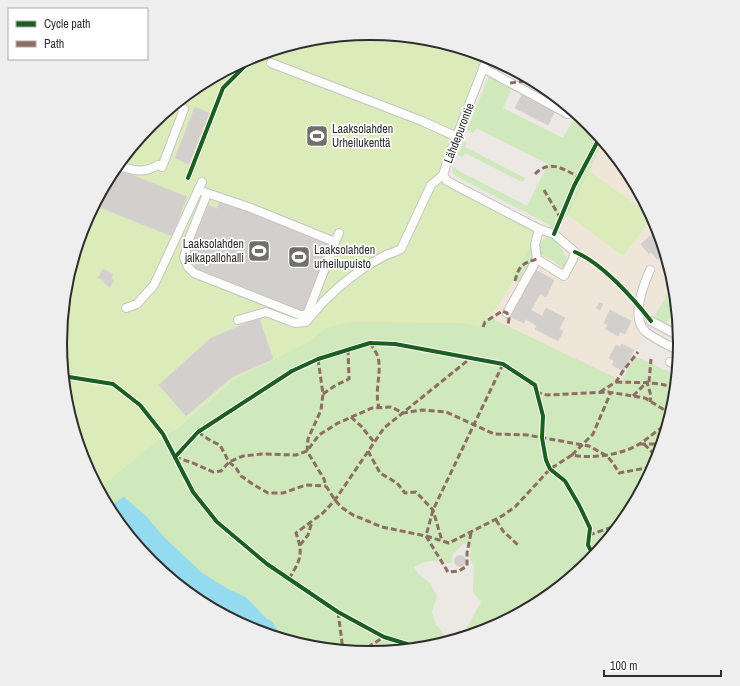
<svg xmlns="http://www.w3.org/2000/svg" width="740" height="686" viewBox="0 0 740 686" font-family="'Archivo Narrow',sans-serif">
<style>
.education{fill:#efe6d9}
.green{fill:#cfe8bc;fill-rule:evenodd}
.pitch{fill:#dbecba}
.water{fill:#95dbef}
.building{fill:#d2cfcd;stroke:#d7d4d0}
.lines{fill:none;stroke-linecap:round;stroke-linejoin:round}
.minor-casing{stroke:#c5c4c5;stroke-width:10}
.minor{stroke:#fcfcfb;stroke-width:8}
.quiet{stroke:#8d6e63;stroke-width:3;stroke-dasharray:6 3;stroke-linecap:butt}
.cycleway-casing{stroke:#fff;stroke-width:6}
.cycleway{stroke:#1b5e20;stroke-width:4}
.labels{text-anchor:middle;stroke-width:3.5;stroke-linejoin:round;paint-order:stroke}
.poi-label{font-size:12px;fill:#2e2e2e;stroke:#fff;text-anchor:start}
.street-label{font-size:12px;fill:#2e2e2e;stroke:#fff}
.rim{fill:none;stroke:#2e2e2e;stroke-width:2}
</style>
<rect width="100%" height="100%" fill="#ece8e4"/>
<polygon class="education" points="601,146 612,151 628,171 656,225 674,283 651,321 622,381 489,317 500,302 513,279 540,237 553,230 568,215"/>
<g class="green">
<polygon points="495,60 542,85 566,105 494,64"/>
<polygon points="489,76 512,88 503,108 563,138 577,114 589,124 612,151 601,146 568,215 553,230 548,224 454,175 452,171 453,168 457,166 455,169 527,206 548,164 476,128 473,133 467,130"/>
<polygon points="464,141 466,142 465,147 521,176 525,178 524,181 522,182 465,153 462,157 458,155"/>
<path d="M 530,228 L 534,257 L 519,283 L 513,280 L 500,302 L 489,317 L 622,381 L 634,356 L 677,375 L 674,404 L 656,462 L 628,515 L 589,562 L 542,601 L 488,629 L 430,647 L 370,653 L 309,647 L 289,641 L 277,629 L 272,621 L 266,618 L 246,597 L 151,562 L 112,515 L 84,461 L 66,403 L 60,343 L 66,282 L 174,431 L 236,378 L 277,358 L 261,319 ZM 468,543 L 471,552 L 469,557 L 474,566 L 473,592 L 481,602 L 464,633 L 445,636 L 436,624 L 432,612 L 437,596 L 430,583 L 419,575 L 414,567 C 419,564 426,561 433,561 C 440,561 444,565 452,563 L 452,555 L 463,544 Z"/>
<path d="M 548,237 C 560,240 562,250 568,261 L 565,269 L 544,255 L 539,256 C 539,246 538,242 548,237 Z"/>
<polygon points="674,283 676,306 666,325 654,317"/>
</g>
<g class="pitch">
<polygon points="370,33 431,39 488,56 443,175 518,219 537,234 500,302 483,327 461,323 351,322 328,327 307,343 236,378 173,431 137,457 101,488 95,483 84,461 66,403 60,343 66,282 84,224 112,171 151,124 198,85 252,57 310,39"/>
<polygon points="589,171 653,217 623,256 568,215"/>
</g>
<polygon class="water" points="95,483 101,488 111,505 124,497 147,517 163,536 202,573 230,590 246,597 266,618 272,621 277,629 289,641 251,629 198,601 151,562 112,515"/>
<g class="building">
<polygon points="523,93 556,110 548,125 515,108"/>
<polygon points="195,107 209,113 189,164 175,158"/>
<polygon points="114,168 187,197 172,236 94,205"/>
<polygon points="220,199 332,243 305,313 194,269 196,262 187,259 208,205 217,209"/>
<polygon points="658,229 667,260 664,263 660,258 658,260 651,252 649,254 641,244"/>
<polygon points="103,269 113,274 111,279 114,280 110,287 104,283 105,281 98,278"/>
<polygon points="534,269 554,280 546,297 540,294 531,310 542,316 546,308 565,318 559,329 563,331 558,341 535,329 537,326 526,319 524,323 509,316"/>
<polygon points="600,303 603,304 600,310 596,308"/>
<polygon points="610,310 631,321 625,334 620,332 618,336 605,329 608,325 604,323"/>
<polygon points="259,318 273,359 232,377 186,416 159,385 211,338"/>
<polygon points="677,318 679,328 673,325"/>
<polygon points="622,344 634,350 623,371 612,365 614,361 609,358 616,345 620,347"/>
<circle cx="460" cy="561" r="5.5"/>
</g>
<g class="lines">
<g class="minor-casing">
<g id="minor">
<polyline points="488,56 449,156 443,175 447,181 539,229 554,234 575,252 573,259 564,276 537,259 535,245 539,229"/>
<polyline points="271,63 422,121 457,137"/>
<polyline points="483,68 568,114 571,108"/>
<path d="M 116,166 C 134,169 141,175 158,165"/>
<polyline points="162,167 184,109 175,104"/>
<polyline points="198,190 251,208 335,242 339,233"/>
<polyline points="207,194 189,239 184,258 188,267 194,273 300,315 306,315 309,310 335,242"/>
<path d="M 650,270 C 643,286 630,318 646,332 C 656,340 669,345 679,351"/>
<polyline points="126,308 137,304 154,285 202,182"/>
<polyline points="507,313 537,259"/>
<polyline points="238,320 266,312 295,323 306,322 323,302 340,286 366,266 386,255 397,251 401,249 431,185 443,175"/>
<polyline points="651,321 679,336"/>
<polyline points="670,362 678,366"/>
</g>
</g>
<use href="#minor" class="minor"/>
<g class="quiet">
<polyline points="510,83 533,80"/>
<path d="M 535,174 C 550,159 563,169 579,177"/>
<polyline points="544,190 561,219"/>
<path d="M 515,281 C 519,265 522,264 537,259"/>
<polyline points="483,327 485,322 502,311 507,313 509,318 508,326"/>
<path d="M 370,343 C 373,347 376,352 378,357 C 382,374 374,390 379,408"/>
<path d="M 318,359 L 323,394 L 321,410 L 308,439 L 307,451 L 324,479 L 326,486 L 335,500 L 341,507 L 353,515 L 382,527 L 426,536 L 449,543 L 502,516 L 515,507 L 550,469 L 572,455 C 592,459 623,455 641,443 C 650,437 658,429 667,425"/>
<path d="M 616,382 C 639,383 654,381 676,388"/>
<polyline points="649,382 651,359"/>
<polyline points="536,392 547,395 608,392 645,398 671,414"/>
<polyline points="600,392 616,382 623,371 638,352"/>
<polyline points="323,394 336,385 349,379 348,350"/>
<polyline points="633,396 647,382 651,396 650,402"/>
<polyline points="351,417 361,426 374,442"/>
<polyline points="198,432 211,441 220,445 229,462 236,468 241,476 254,485 268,493 283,493 306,485 326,486"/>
<polyline points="640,444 662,444"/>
<polyline points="644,444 658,458"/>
<polyline points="368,451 380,473 397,483 405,493 416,492 433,510 442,541"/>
<polyline points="572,455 593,434 611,392"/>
<polyline points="175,457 193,463 213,472 221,471 229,462 243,456 262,454 296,455 307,451 319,435 338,423 372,408 391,407 403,413 422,410 446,412 494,434 527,435 589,446 607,456 613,463 619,473 646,468 656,463"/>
<polyline points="496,520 503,531 518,545"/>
<polyline points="471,533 467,553 467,566 459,571 448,572 426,536 433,510 503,364"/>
<polyline points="589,535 621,524"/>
<polyline points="300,545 308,535 312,522"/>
<path d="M 289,579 C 300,560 304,555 296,533 L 323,513 L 335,500 L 384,428 L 472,357"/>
<polyline points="338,612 343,650"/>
<polyline points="508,619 528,603 537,604"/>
<polyline points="360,652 384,637"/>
</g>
<g class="cycleway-casing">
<g id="cycleway">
<polyline points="188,178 223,88 256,55"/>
<polyline points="554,234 574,186 600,137"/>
<path d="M 575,252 C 602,263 633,298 651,321"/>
<polyline points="63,373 69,377 113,384 140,405 163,434 193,492 217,522 267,564 338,612 384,637 407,644 414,649"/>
<polyline points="175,457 198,432 292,371 318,359 370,343 395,344 503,364 535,385 543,416 542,438 546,460 550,469 565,481 579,505 590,528 588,545 594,557"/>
</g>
</g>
<use href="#cycleway" class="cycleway"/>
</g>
<defs>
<g id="stadium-square" transform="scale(1.15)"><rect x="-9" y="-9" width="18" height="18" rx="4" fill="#706f6e" stroke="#fff"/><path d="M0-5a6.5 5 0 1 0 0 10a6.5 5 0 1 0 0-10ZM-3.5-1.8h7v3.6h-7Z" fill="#fff"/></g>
</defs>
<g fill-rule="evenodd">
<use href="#stadium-square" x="317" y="136"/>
<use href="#stadium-square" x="259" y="251"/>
<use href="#stadium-square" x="299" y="257"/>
</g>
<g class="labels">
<g class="poi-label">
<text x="332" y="133">Laaksolahden<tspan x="332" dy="14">Urheilukenttä</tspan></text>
<text x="244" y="248" text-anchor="end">Laaksolahden<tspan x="244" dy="14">jalkapallohalli</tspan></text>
<text x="314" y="254">Laaksolahden<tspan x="314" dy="14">urheilupuisto</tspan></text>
</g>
<g class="street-label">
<text transform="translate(459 133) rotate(-69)" y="4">Lähdepurontie</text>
</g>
</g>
<path d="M0 0H740V686H0ZM67 343a303 303 0 1 1 606 0a303 303 0 1 1-606 0Z" fill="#eee" fill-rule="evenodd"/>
<path class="rim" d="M67 343a303 303 0 1 1 606 0a303 303 0 1 1-606 0Z"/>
<rect x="8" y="8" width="140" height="52" fill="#ffffff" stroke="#ababab"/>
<rect x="16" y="21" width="20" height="6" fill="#1b5e20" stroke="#ababab"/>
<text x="44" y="28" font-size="12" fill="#2e2e2e">Cycle path</text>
<rect x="16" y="41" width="20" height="6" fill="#8d6e63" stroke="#ababab"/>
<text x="44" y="48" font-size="12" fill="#2e2e2e">Path</text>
<path d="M604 670v6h117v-6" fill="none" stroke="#2e2e2e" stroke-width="2"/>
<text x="610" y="670" font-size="12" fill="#2e2e2e" stroke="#ffffff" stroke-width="3" paint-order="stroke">100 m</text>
</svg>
